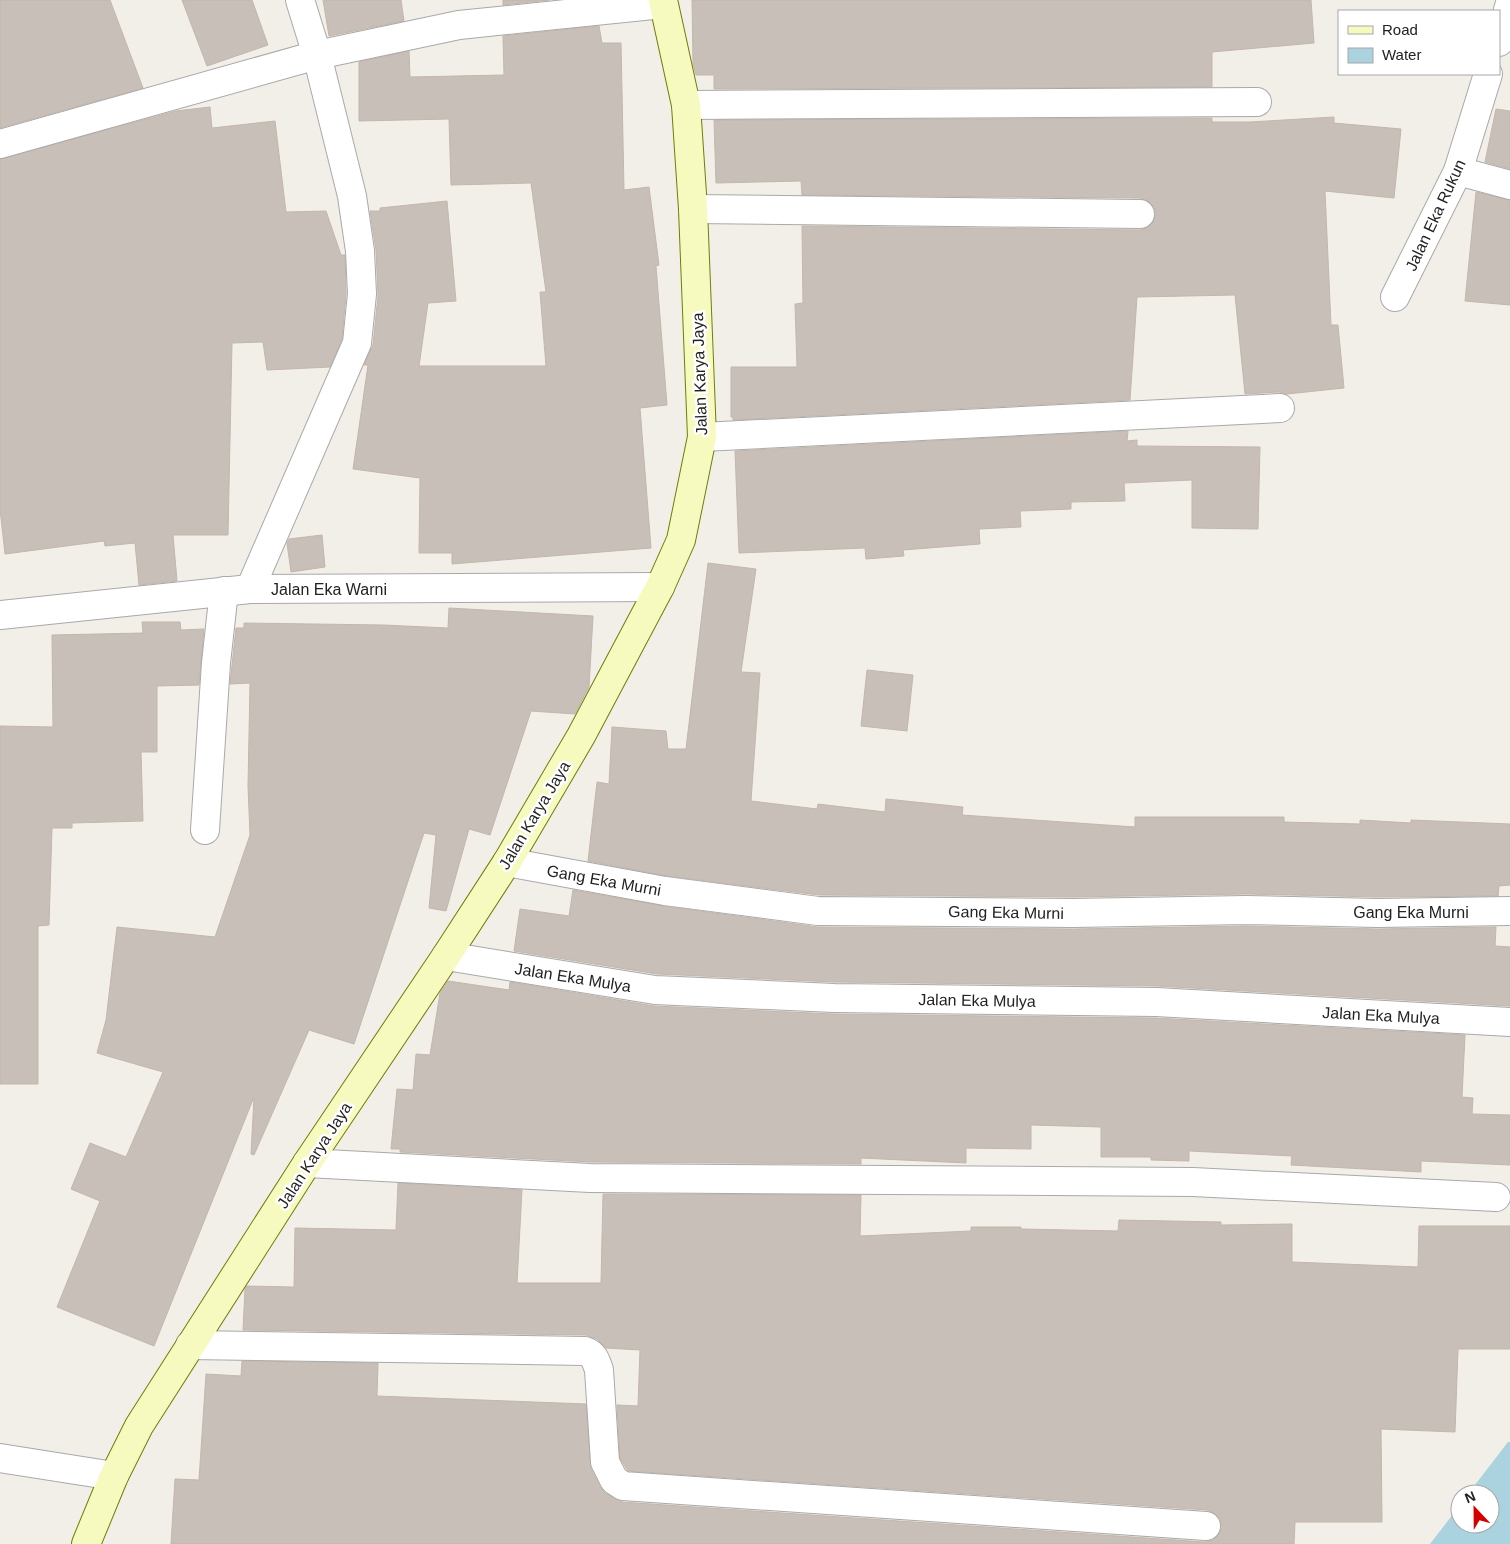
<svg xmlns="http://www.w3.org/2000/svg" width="1510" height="1544" viewBox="0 0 1510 1544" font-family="Helvetica,sans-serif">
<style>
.water{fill:#aad3df}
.building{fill:#c7bfb8;stroke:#c4b6ab}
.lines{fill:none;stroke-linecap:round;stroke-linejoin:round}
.minor-casing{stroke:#a9a9a9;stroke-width:30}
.secondary-casing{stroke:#707d05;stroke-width:30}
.minor{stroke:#fff;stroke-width:28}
.secondary{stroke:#f7fabf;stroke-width:28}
.labels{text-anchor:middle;stroke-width:5;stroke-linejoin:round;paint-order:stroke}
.street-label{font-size:16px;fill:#222;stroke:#fff}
</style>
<rect width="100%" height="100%" fill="#f2efe9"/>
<polygon class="water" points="1508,1442 1510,1442 1510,1544 1430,1544 1460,1505 1460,1524 1490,1524 1490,1494 1468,1494"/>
<g class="building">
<polygon points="0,0 110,0 143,88 0,128"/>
<polygon points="182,0 252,0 268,45 207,66"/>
<polygon points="323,0 401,0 404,21 329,36"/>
<polygon points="503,0 549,0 503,5"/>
<polygon points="692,0 1311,0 1314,43 1212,52 1212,87 714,89 714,75 696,75 693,64"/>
<polygon points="599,26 602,43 621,43 624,190 649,187 659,265 656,266 667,405 640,408 651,548 452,564 452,553 419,553 420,478 353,469 368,365 364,365 373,345 378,296 376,250 370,211 380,211 380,208 447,201 456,301 428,303 419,366 546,366 540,292 546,292 531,183 451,185 449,119 359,121 359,62 409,51 410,77 504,75 503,36"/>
<polygon points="210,107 212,128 275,121 286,212 326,211 341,255 345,255 346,294 342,339 330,367 267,370 263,342 232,343 228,535 173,535 177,581 139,585 135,543 105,546 104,541 5,554 0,509 0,159 176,111"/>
<polygon points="1496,109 1510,111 1510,169 1485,162"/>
<polygon points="1334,117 1334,123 1401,129 1394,198 1325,191 1331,325 1338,325 1344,388 1287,394 1279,392 1245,394 1235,295 1137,297 1130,400 733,420 733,417 731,417 731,367 797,367 795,304 803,303 802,226 1140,230 1147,228 1153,222 1156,214 1154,207 1148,201 1140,198 802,195 801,181 716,183 714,120 1212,118 1212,122 1250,122"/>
<polygon points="1476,192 1510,200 1510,305 1465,301"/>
<polygon points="1128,431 1127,441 1137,440 1137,446 1260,447 1258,529 1192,528 1192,480 1124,483 1125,501 1071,502 1071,509 1020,511 1021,527 979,529 980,544 903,550 904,556 866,559 865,548 739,553 735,451"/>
<polygon points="322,535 325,567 291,572 287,543 289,539"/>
<polygon points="708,563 756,569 741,672 760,673 751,801 817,809 818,804 885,812 886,799 963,807 962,815 1135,827 1135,817 1284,817 1284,822 1360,824 1360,820 1411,823 1411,820 1510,824 1510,885 1499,886 1498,896 1377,897 1246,894 1073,897 819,895 667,876 588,861 597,782 609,784 612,727 666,731 668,749 686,749"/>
<polygon points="449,608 593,616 589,687 575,714 531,711 490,835 469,829 446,911 429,908 436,835 424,833 354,1044 309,1030 254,1155 251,1154 254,1097 154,1346 57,1307 100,1201 71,1189 90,1143 126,1157 163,1072 97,1053 106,1020 117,927 215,937 250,835 248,786 250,683 230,684 236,628 244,628 244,623 383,625 448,628"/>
<polygon points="142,622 180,622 181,630 204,629 199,685 157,686 157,752 141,752 143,821 72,823 72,828 52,828 49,925 38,926 38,1084 0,1084 0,726 53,727 52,635 143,633"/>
<polygon points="867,670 913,675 907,731 861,726"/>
<polygon points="573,890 663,906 818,927 1073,929 1246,926 1377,929 1496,927 1495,946 1510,947 1510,1006 1156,986 834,982 657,974 514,951 520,909 569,916"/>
<polygon points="448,981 509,990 510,982 654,1006 834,1014 1155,1018 1465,1035 1462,1097 1473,1098 1472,1114 1510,1115 1510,1165 1421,1161 1421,1172 1291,1165 1292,1156 1189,1151 1189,1161 1151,1160 1151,1157 1101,1157 1101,1127 1031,1125 1031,1149 966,1148 966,1163 861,1158 861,1164 590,1162 400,1152 400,1149 391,1149 397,1089 413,1090 416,1054 430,1055 440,993"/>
<polygon points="398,1183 522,1190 517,1283 601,1283 603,1194 861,1195 860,1236 971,1231 971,1227 1021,1227 1021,1229 1118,1231 1119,1220 1221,1222 1221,1225 1292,1224 1292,1262 1418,1267 1419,1226 1510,1226 1510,1349 1458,1349 1455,1432 1381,1429 1382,1522 1295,1522 1294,1544 171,1544 175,1479 199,1480 206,1374 241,1376 242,1361 378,1363 377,1396 586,1404 591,1469 600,1487 605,1493 622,1502 1205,1542 1213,1540 1219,1534 1222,1527 1220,1519 1214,1513 1207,1510 628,1471 620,1458 617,1405 638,1406 640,1350 606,1348 597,1339 586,1335 243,1330 245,1289 247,1286 294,1287 295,1228 396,1230"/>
</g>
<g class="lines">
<g class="minor-casing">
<g id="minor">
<polyline points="1499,42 1510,3"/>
<polyline points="686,105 1257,102"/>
<polyline points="0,144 317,55 459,25 663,4"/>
<polyline points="1458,171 1510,185"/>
<polyline points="693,209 1140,214"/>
<polyline points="1395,297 1458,171 1488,74"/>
<polyline points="702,437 1280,408"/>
<polyline points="250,589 357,343 362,294 360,251 352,196 317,55 300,0"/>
<polyline points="0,615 250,589 660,587"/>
<polyline points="205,830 216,663 224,591"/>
<polyline points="507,862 665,891 818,911 1073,913 1246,910 1377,913 1510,911"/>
<polyline points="446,956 655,990 834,998 1156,1002 1510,1022"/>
<polyline points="307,1163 590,1178 1193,1182 1496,1197"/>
<path d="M 190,1345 L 585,1351 C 594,1354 596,1361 599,1370 L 605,1462 L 614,1480 L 623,1486 L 1206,1526"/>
<polyline points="0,1458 114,1476"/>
</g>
</g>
<g class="secondary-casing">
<polyline id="secondary" points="86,1544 114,1476 139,1426 307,1163 446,956 507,862 581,736 660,587 681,540 702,437 693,209 686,105 663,0"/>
</g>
<use href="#minor" class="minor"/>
<use href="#secondary" class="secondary"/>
</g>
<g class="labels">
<g class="street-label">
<text transform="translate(1435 215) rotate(-65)" y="6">Jalan Eka Rukun</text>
<text transform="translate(699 374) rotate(-92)" y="6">Jalan Karya Jaya</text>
<text x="329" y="595">Jalan Eka Warni</text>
<text transform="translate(534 815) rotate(-59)" y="6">Jalan Karya Jaya</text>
<text transform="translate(604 880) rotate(10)" y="6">Gang Eka Murni</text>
<text transform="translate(1006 912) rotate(1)" y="6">Gang Eka Murni</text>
<text x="1411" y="918">Gang Eka Murni</text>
<text transform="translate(573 977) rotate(9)" y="6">Jalan Eka Mulya</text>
<text transform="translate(977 1000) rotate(1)" y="6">Jalan Eka Mulya</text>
<text transform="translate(1381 1015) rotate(3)" y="6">Jalan Eka Mulya</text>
<text transform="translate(314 1155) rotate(-57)" y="6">Jalan Karya Jaya</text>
</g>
</g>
<rect x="1338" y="10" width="162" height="65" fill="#ffffff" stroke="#a7a7a7"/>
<rect x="1348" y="26" width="25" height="8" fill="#f7fabf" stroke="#a7a7a7"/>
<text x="1382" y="35" font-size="15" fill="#222222">Road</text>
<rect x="1348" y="48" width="25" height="15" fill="#aad3df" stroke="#a7a7a7"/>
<text x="1382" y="60" font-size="15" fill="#222222">Water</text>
<g transform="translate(1475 1509) rotate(338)"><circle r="24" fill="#ffffff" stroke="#a7a7a7"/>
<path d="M0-4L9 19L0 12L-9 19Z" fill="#d40000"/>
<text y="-8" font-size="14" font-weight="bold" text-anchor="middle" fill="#222222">N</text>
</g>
</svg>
